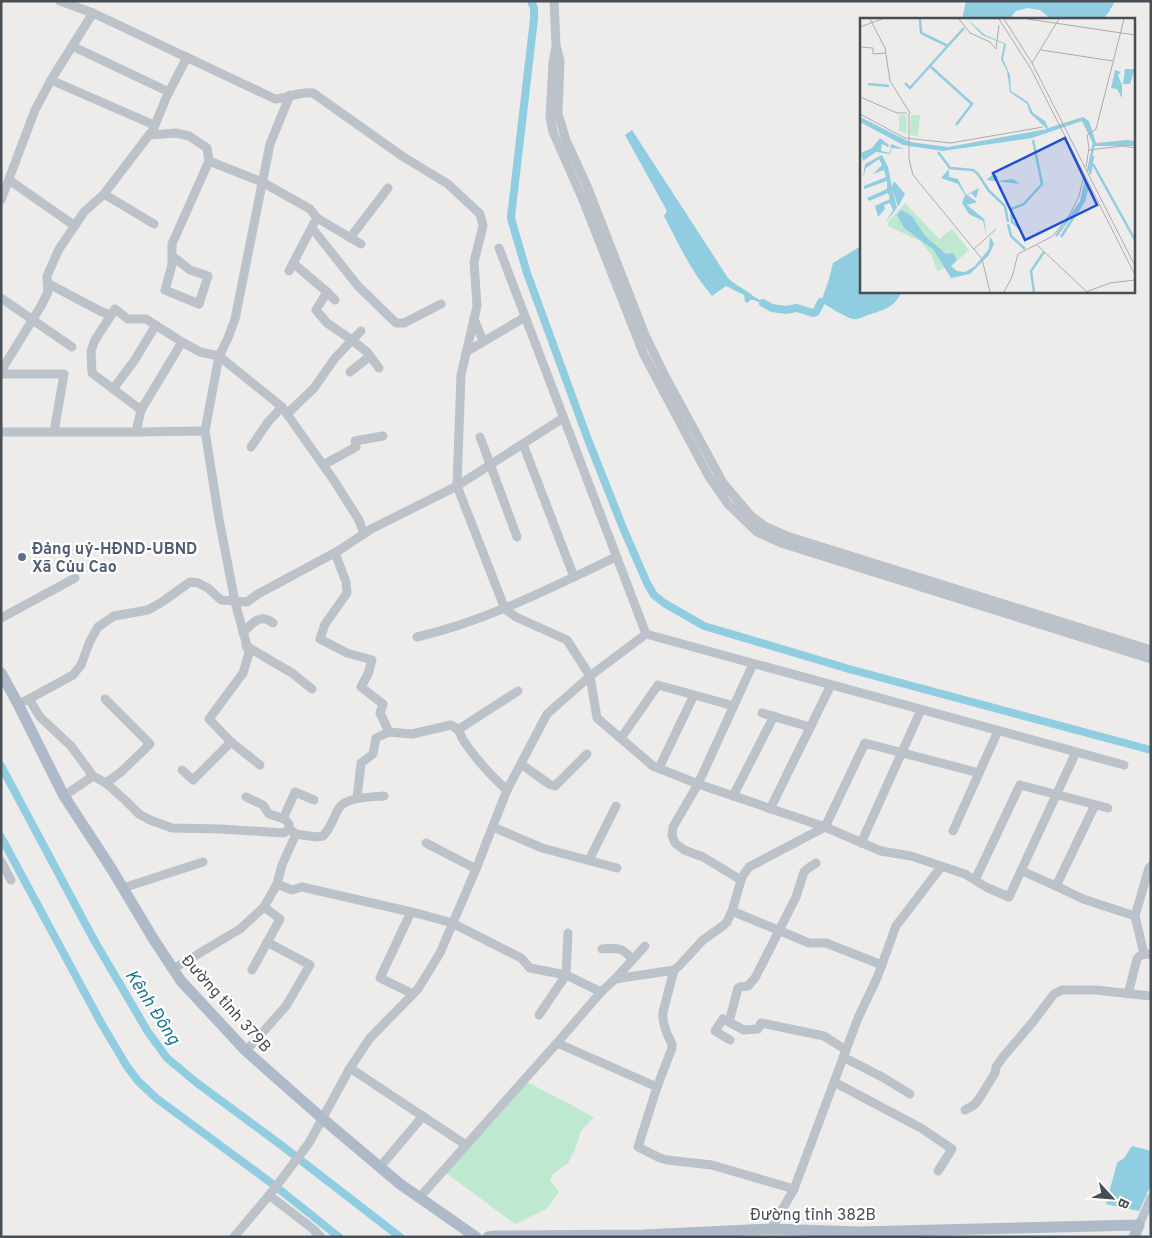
<svg xmlns="http://www.w3.org/2000/svg" width="1152" height="1238" viewBox="0 0 1152 1238" font-family="Overpass,sans-serif">
<style>
.green{fill:#bee8cf}
.water{fill:#90cde0}
.lines{fill:none;stroke-linecap:round;stroke-linejoin:round}
.canal{stroke:#90cde0;stroke-width:8}
.minor{stroke:#bbc2c9;stroke-width:9}
.major{stroke:#aebac8;stroke-width:11}
.service-dot{fill:#5c6f8a;stroke:#fff;stroke-width:2}
.labels{text-anchor:middle;stroke-width:4.5;stroke-linejoin:round;paint-order:stroke}
.service-label{font-size:16px;font-weight:bold;fill:#4e5e75;stroke:#fff;text-anchor:start}
.street-label{font-size:16px;fill:#464e56;stroke:#fff}
.water-label{font-size:18px;font-style:italic;fill:#1c7893;stroke:#fff}
.inset-river{fill:none;stroke:#90cde0;stroke-width:2.5}
.inset-road{fill:none;stroke:#abacaf;stroke-width:1}
.view{fill:#1d4ed8;fill-opacity:0.15;stroke:#1d4ed8;stroke-width:2.5}
.inset-edge{fill:none;stroke:#464e56;stroke-width:2.5}
</style>
<rect width="100%" height="100%" fill="#eeebeb"/>
<polygon class="green" points="529,1083 594,1117 581,1131 576,1147 568,1163 553,1174 550,1180 559,1192 546,1209 515,1224 446,1173 524,1084"/>
<g class="water">
<polygon points="966,1 1115,1 1109,12 1103,19 1051,19 1040,10 1027,8 1016,11 1011,17 1013,19 962,19"/>
<path d="M 632,130 L 728,278 C 733,283 739,286 745,290 C 752,295 756,298 763,302 L 763,304 L 754,300 L 750,300 L 748,303 L 745,302 L 744,295 L 726,286 L 712,296 C 692,273 678,243 664,216 L 667,211 L 625,135 Z"/>
<path d="M 861,246 L 861,291 L 902,291 C 895,308 883,310 868,315 C 862,317 859,320 853,319 C 845,317 829,307 821,302 L 829,279 L 833,263 Z"/>
<polygon points="1132,1146 1151,1151 1151,1185 1139,1211 1106,1204 1117,1163 1124,1158"/>
</g>
<g class="lines">
<g class="canal">
<polyline points="531,1 534,8 534,19 511,217 512,222 527,273 587,437 623,528 647,583 654,595 664,603 704,626 849,669 1151,750"/>
<polyline points="763,303 772,308 786,310 797,308 813,313 816,312 821,302"/>
<polyline points="1,766 94,940 148,1032 167,1058 197,1083 281,1145 400,1237"/>
<polyline points="1,837 100,1021 126,1065 138,1081 156,1098 274,1185 339,1237"/>
</g>
<g class="minor">
<path d="M 60,1 L 93,13 L 275,99 C 288,98 300,91 313,93 L 402,156 L 448,184 L 480,214 L 483,226 L 474,262 L 477,306 L 461,375 L 457,486 L 505,609 L 516,617 L 567,640 L 590,676 L 597,718 L 653,766 L 698,784 L 825,827 L 881,851 L 911,856 L 965,874 L 986,887 L 1009,897 L 1076,752"/>
<polyline points="554,1 556,45 560,61 558,114 566,140 587,186 645,335 665,376 723,483 751,516 766,527 787,536 1151,650"/>
<polyline points="72,46 169,92"/>
<polyline points="556,47 553,62 550,117 553,132 583,200 644,355 709,477 728,504 757,532 781,543 1151,659"/>
<polyline points="51,80 154,125"/>
<polyline points="149,135 176,133 189,136 207,148 209,161 262,182 310,209 317,218 361,244"/>
<polyline points="9,180 75,226"/>
<polyline points="104,194 154,224"/>
<polyline points="1,200 35,110 51,80 93,13"/>
<polyline points="312,228 358,286 396,323 404,323 441,304"/>
<polyline points="350,238 388,188"/>
<polyline points="499,248 646,634 1124,765"/>
<polyline points="175,258 190,270 208,276 199,304 165,290 172,265 172,244 209,161"/>
<polyline points="293,263 327,292"/>
<polyline points="289,271 314,223"/>
<polyline points="47,283 102,312 111,315"/>
<polyline points="1,298 72,347"/>
<polyline points="335,300 327,292 316,310 327,323 352,340 367,352 379,368"/>
<polyline points="474,319 483,341"/>
<polyline points="466,352 525,317"/>
<polyline points="1,371 41,306 48,292 47,276 59,249 84,212 104,194 149,135 153,130 166,98 187,57"/>
<polyline points="350,372 370,356"/>
<polyline points="1,374 64,374 54,432"/>
<polyline points="113,389 134,361 156,325"/>
<polyline points="141,410 92,373 91,351 95,340 115,309 128,319 146,319 182,342 200,352 219,356 282,407 335,482 359,520 364,534"/>
<polyline points="287,414 314,388 335,358 361,331"/>
<polyline points="1,432 136,432 205,431"/>
<polyline points="136,432 141,410 182,342"/>
<polyline points="480,437 517,537"/>
<polyline points="523,444 574,577"/>
<polyline points="251,447 268,422 282,407"/>
<polyline points="323,465 356,447 355,441 383,436"/>
<polyline points="335,553 346,582 347,593 325,624 320,639 347,653 372,660 368,674 361,687 383,704 380,713 389,732"/>
<polyline points="1,618 75,578"/>
<path d="M 243,633 C 248,628 256,617 265,619 C 268,619 270,621 273,623"/>
<path d="M 417,637 C 487,621 552,587 616,557"/>
<polyline points="246,646 292,673 312,689"/>
<polyline points="29,699 40,717 71,746 93,776"/>
<polyline points="18,704 29,699 73,675 81,665 90,641 98,627 114,616 148,610 162,602 190,582 198,583 208,588 221,600 247,602 258,594 338,551 371,529 457,486 563,418"/>
<polyline points="762,713 810,727"/>
<polyline points="459,729 518,691"/>
<polyline points="621,738 658,685 734,706"/>
<polyline points="231,742 260,765"/>
<polyline points="521,764 549,784 555,786 587,754"/>
<polyline points="659,768 694,695"/>
<polyline points="182,770 193,780 231,742 209,719 243,673 249,653 235,602 219,519 205,431 219,356 228,338 235,319 270,144 290,95"/>
<polyline points="106,783 126,801 139,814 150,820 172,828 221,829 284,833 289,829 296,834"/>
<polyline points="64,796 93,776 106,783 121,772 150,744 105,699"/>
<polyline points="733,796 774,716"/>
<polyline points="246,797 263,805 269,814 285,819 289,824 289,829"/>
<path d="M 357,798 L 361,763 L 373,754 L 376,738 L 389,732 L 412,734 L 451,725 C 463,732 458,733 465,743 C 477,760 491,776 507,790"/>
<polyline points="770,809 831,685"/>
<polyline points="283,819 295,792 314,800"/>
<polyline points="493,827 542,848 617,868"/>
<polyline points="953,831 998,731"/>
<polyline points="426,843 476,869"/>
<polyline points="861,843 921,710"/>
<polyline points="589,860 616,806"/>
<polyline points="1,861 11,880"/>
<polyline points="1022,871 1056,886 1095,805"/>
<polyline points="741,880 703,857 684,850 675,843 672,835 673,827 698,784 753,664"/>
<polyline points="975,880 1020,785 1108,808"/>
<polyline points="277,884 292,890 302,887 420,914 452,923 521,958 530,968 566,975 601,992"/>
<polyline points="1056,886 1083,899 1135,916 1144,954"/>
<polyline points="123,888 203,862"/>
<polyline points="732,911 809,943 826,943 882,965"/>
<polyline points="411,912 380,978 413,994"/>
<polyline points="1135,916 1149,868 1151,866"/>
<path d="M 602,949 C 617,948 622,947 632,959"/>
<path d="M 173,969 L 240,929 L 264,907 L 277,884 L 282,865 L 296,834 L 316,837 L 323,836 C 331,828 333,818 339,808 C 346,797 372,797 384,796"/>
<polyline points="252,970 280,919 264,907"/>
<path d="M 674,970 L 663,1012 C 662,1024 667,1034 672,1044 L 672,1048 L 657,1087 L 638,1147 L 660,1158 L 667,1160 L 712,1165 L 794,1189"/>
<polyline points="615,979 674,970 679,966 703,940 724,925 727,922 732,911 742,877 749,867 825,827 865,743 979,773"/>
<path d="M 1128,994 L 1137,959 C 1140,954 1145,954 1151,954"/>
<polyline points="539,1015 566,975 568,933"/>
<polyline points="729,1022 738,988 740,987 748,986 755,978 796,897 804,872 807,869 816,863"/>
<polyline points="730,1040 715,1031 723,1019 744,1030 758,1029 761,1023 824,1036 846,1050"/>
<polyline points="557,1043 657,1087"/>
<polyline points="246,1051 286,1006 310,965 267,942"/>
<polyline points="843,1057 884,1078 910,1094"/>
<polyline points="350,1068 466,1145"/>
<polyline points="834,1082 921,1128 952,1149 938,1171"/>
<polyline points="965,1110 974,1105 979,1099 995,1073 996,1067 1003,1057 1032,1023 1054,994 1062,990 1096,990 1151,996"/>
<polyline points="380,1167 423,1116"/>
<polyline points="269,1195 313,1229 321,1237"/>
<polyline points="419,1198 557,1043 601,992 615,979 645,946"/>
<polyline points="1139,1225 1151,1198"/>
<polyline points="771,1229 794,1189 846,1050 858,1018 877,978 896,926 941,867"/>
<polyline points="234,1237 271,1193 309,1143 350,1068 370,1038 418,989 440,953 476,869 507,790 547,714 590,676 646,634"/>
</g>
<g class="major">
<polyline points="1,673 18,704 64,796 111,868 154,940 181,981 246,1051 323,1119 400,1184 476,1237"/>
<polyline points="488,1237 494,1236 643,1235 771,1229 858,1232 1139,1225 1134,1237"/>
</g>
</g>
<circle class="service-dot" cx="22" cy="557" r="5"/>
<g class="labels">
<g class="service-label">
<text x="32" y="554">Đảng uỷ-HĐND-UBND<tspan x="32" dy="18">Xã Củu Cao</tspan></text>
</g>
<g class="street-label">
<text transform="translate(227 1003) rotate(48)" y="6">Đường tỉnh 379B</text>
<text x="813" y="1220">Đường tỉnh 382B</text>
</g>
<g class="water-label">
<text transform="translate(153 1007) rotate(57)" y="6">Kênh Đông</text>
</g>
</g>
<g transform="translate(860 18)">
<rect width="275" height="275" fill="#eeebeb"/>
<path d="M 39,97 L 46,97 L 47,116 L 39,112 ZM 51,97 L 60,97 L 58,118 L 50,117 ZM 45,185 L 79,221 L 92,211 L 109,232 L 92,247 L 77,253 L 71,236 L 60,223 L 28,208 L 28,204 Z" fill="#bee8cf"/>
<path d="M 107,1 L 125,17 L 146,26 L 143,41 L 150,57 L 151,73 L 168,84 L 173,95 L 185,103 L 188,110 L 223,99 L 229,103 L 236,125 L 267,122 L 275,123 L 275,128 L 234,128 L 222,103 L 172,120 L 83,133 L 43,127 L 0,104 L 0,99 L 50,124 L 88,129 L 187,111 L 170,95 L 167,86 L 150,74 L 147,53 L 141,41 L 144,26 L 122,17 ZM 265,51 L 275,51 L 270,66 L 263,66 ZM 255,52 L 261,54 L 258,57 L 262,67 L 262,80 L 257,71 L 251,70 ZM 20,120 L 29,127 L 28,129 L 22,126 L 21,133 L 30,135 L 31,126 L 44,131 L 31,130 L 31,135 L 30,136 L 16,134 L 3,143 L 1,135 L 12,130 ZM 22,137 L 28,149 L 32,169 L 34,163 L 45,176 L 38,189 L 32,169 L 37,190 L 25,205 L 33,192 L 30,185 L 24,187 L 25,191 L 18,199 L 15,188 L 30,181 L 28,175 L 9,183 L 7,180 L 27,171 L 27,163 L 4,171 L 4,168 L 26,159 L 24,152 L 13,156 L 22,147 L 19,141 L 6,150 L 3,160 L 5,146 ZM 89,151 L 89,159 L 98,161 L 106,177 L 119,170 L 116,180 L 111,175 L 107,177 L 117,184 L 107,187 L 124,201 L 127,218 L 123,203 L 109,196 L 102,185 L 105,177 L 98,166 L 81,160 ZM 132,157 L 137,158 L 138,163 L 153,161 L 160,166 L 126,162 ZM 41,192 L 52,198 L 65,218 L 86,236 L 93,235 L 97,242 L 91,248 L 97,253 L 105,254 L 115,248 L 129,231 L 130,218 L 134,226 L 129,237 L 110,256 L 91,260 L 73,231 L 44,210 L 37,197 Z" fill="#90cde0"/>
<path class="inset-river" d="M 60,1 L 61,15 L 88,28M 71,49 L 112,86 L 96,107M 45,65 L 50,70 L 104,10M 8,66 L 29,68M 78,134 L 90,150 L 113,152 L 118,156 L 129,173 L 145,188 L 148,204M 233,146 L 275,222M 228,153 L 234,125M 230,156 L 233,138M 148,206 L 151,218 L 165,231M 159,210 L 152,204 L 151,191 L 164,186 L 182,166 L 173,122M 196,218 L 221,184 L 226,163M 201,219 L 224,183 L 228,166M 174,274 L 171,253 L 184,234"/>
<path class="inset-road" d="M 10,1 L 25,30 L 30,63 L 50,95 L 48,97M 99,1 L 110,15 L 130,24 L 136,31 L 139,7M 139,1 L 171,51 L 275,257M 144,1 L 172,45 L 275,248M 168,1 L 275,17M 0,9 L 22,1M 0,29 L 13,30 L 13,36 L 26,35M 181,32 L 253,43M 172,45 L 199,1M 0,79 L 37,95 L 47,95M 0,96 L 45,120 L 91,125 L 183,109M 49,97 L 49,141 L 53,157 L 122,241 L 130,274M 229,132 L 263,128 L 275,130M 226,149 L 229,130 L 227,117 L 236,111 L 264,1M 177,227 L 227,274M 114,231 L 136,211M 144,274 L 152,259 L 158,236 L 193,218 L 210,196 L 219,178 L 224,157M 226,274 L 250,265 L 275,262"/>
<path class="view" d="M 205,120 L 237,187 L 165,222 L 133,155 Z"/>
<rect width="275" height="275" class="inset-edge"/>
</g>
<rect width="1152" height="1238" fill="none" stroke="#464e56" stroke-width="5"/>
<g transform="translate(1112 1198) rotate(116)" stroke="#ffffff" stroke-width="4" paint-order="stroke">
<path d="M0-4L9 19L0 12L-9 19Z" fill="#464e56"/>
<text y="-8" font-size="14" font-weight="bold" text-anchor="middle" fill="#464e56">B</text>
</g>
</svg>
